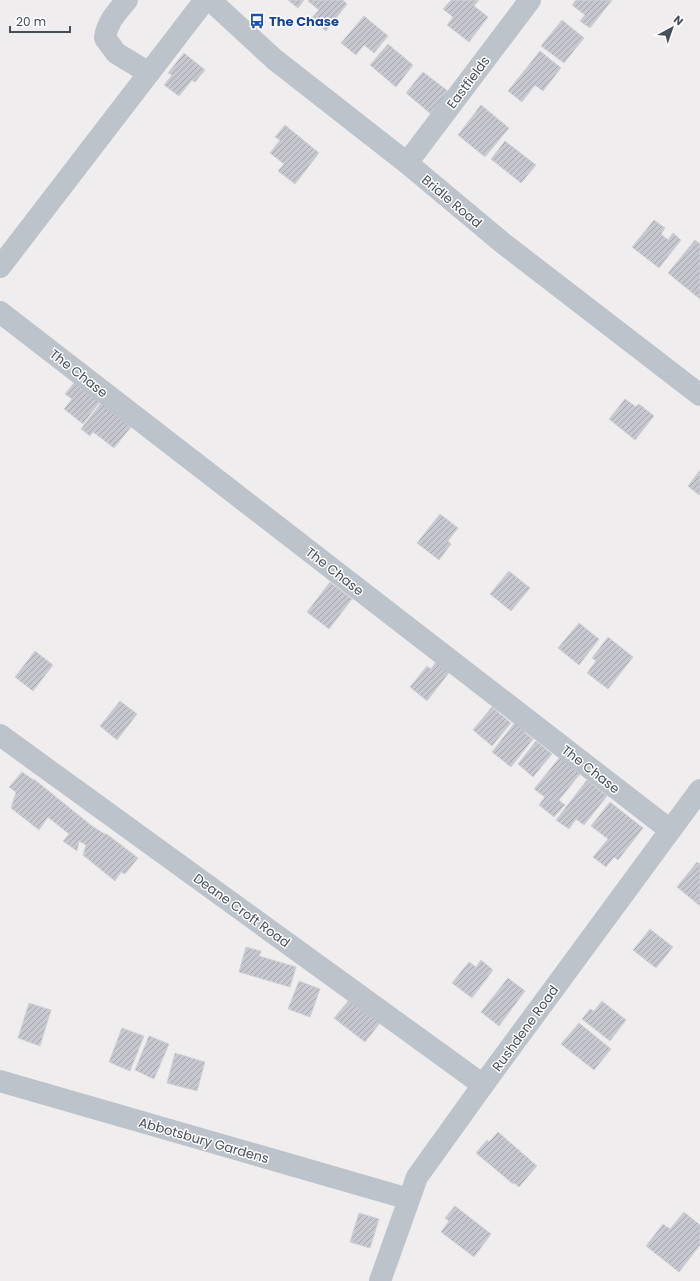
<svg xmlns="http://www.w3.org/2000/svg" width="700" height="1281" viewBox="0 0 700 1281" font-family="Poppins,sans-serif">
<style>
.building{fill:url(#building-hatch);stroke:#d1d2d8}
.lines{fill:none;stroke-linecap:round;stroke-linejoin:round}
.minor{stroke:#bcc3cb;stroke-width:22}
.labels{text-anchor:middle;stroke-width:3;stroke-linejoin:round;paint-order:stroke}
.transit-label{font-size:13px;font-weight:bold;fill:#164399;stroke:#fff;text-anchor:start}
.street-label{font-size:13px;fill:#474e58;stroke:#fff}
</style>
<defs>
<pattern id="building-hatch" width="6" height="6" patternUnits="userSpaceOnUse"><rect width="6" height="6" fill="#c7c8cf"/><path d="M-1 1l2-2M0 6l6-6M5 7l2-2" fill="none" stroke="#a3a5ab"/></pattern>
</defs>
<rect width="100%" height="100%" fill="#efeded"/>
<g class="building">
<polygon points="288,0 304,0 298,8"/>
<polygon points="309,0 343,0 347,4 326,31 311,19 319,10 308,1"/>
<polygon points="451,0 479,0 474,6 488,17 469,42 447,25 453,17 443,9"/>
<polygon points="576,0 612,0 590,28 580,21 585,15 572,5"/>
<polygon points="364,16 388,36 374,53 364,45 356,55 341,43"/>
<polygon points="562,20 584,38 564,63 541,46"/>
<polygon points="388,44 413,65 396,87 370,65"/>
<polygon points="540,51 561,68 543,91 535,85 522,102 508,91"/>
<polygon points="184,53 205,70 195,82 192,80 179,96 164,85 172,75 168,73"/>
<polygon points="423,72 449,92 431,114 406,93"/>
<polygon points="481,105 509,128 485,157 458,135"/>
<polygon points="285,125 319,153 295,184 278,171 284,164 270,153 280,140 275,137"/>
<polygon points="505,141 536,165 521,183 491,159"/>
<polygon points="654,220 665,228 661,234 668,240 673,233 681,240 659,268 632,247"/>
<polygon points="695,240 700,244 700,299 668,273"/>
<polygon points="77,379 102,399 83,424 64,409 72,399 65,394"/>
<polygon points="625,399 636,407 639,404 654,416 635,440 609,419"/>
<polygon points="101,403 131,427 114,448 93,432 90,436 81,429"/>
<polygon points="700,470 700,494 699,495 688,486"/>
<polygon points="440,514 458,528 448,541 451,544 439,560 417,543"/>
<polygon points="509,571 530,588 511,611 490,594"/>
<polygon points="330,582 352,599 329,629 307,612"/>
<polygon points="579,623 599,639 579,665 558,648"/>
<polygon points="608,637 633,657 608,689 587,673 596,661 592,658"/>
<polygon points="35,651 53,665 33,691 15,677"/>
<polygon points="438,659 451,670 427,701 410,687 427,666 431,669"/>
<polygon points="120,701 137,714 117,740 100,726"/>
<polygon points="492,707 511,723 492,746 473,730"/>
<polygon points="516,721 527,730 525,733 533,739 511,767 492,752"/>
<polygon points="536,741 552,754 533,777 518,764"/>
<polygon points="560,757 580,774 559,800 565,805 554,817 539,805 545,797 534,789"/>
<polygon points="22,772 32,779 35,780 92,826 103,833 108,835 138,858 125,874 121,872 115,881 83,855 86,845 79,841 77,851 63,841 69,834 48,817 39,830 11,808 16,792 9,787"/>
<polygon points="587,780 607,796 584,825 576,819 569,829 556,820"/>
<polygon points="610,802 643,828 618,860 614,857 606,867 593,857 608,839 591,826"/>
<polygon points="697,862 700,864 700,906 677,887"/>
<polygon points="650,929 673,947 656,968 633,950"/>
<polygon points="246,947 261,951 259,956 296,967 290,987 239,972"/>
<polygon points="481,960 493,970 472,998 452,983 469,962 476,967"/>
<polygon points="508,978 525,991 499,1026 481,1012"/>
<polygon points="299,981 320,989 310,1017 288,1009"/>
<polygon points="350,999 380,1023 365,1042 334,1018"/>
<polygon points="602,1001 626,1020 610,1041 582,1019 590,1009 594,1011"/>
<polygon points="29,1003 51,1010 40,1046 18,1038"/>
<polygon points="579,1023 611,1049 594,1070 561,1044"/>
<polygon points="122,1028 144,1036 130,1071 109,1062"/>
<polygon points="149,1036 169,1044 154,1079 135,1070"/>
<polygon points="175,1053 205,1062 197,1091 167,1083"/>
<polygon points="498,1132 537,1166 519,1187 514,1183 513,1184 476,1153 487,1140 489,1142"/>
<polygon points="455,1206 491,1234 474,1257 441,1232 449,1221 445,1218"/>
<polygon points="684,1212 700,1225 700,1245 679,1272 646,1246 663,1224 670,1229"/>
<polygon points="359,1213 379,1219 370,1248 350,1242"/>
</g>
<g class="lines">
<g class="minor">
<path d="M 127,0 C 117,12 107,22 105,38 L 116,53 L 149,73"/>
<polyline points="210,0 274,59 407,163 504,244 700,395"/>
<polyline points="407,163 530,0"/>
<polyline points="0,267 205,0"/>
<polyline points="0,312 670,830"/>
<polyline points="0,735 483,1085"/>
<polyline points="0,1081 409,1199"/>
<polyline points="380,1281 417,1177 483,1085 700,790"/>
</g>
</g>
<defs>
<g id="bus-bare" transform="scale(1.2)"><path d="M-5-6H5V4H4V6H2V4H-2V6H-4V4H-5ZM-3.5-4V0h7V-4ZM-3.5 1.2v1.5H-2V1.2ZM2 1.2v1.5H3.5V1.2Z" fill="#1a4fb4" stroke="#fff" stroke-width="2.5" paint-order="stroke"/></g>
</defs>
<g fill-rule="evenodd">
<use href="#bus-bare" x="257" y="21"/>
</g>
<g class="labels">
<g class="transit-label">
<text x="269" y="26">The Chase</text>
</g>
<g class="street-label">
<text transform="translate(468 82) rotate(-53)" y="5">Eastfields</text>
<text transform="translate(452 201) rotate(40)" y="5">Bridle Road</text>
<text transform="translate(79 373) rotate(38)" y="5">The Chase</text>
<text transform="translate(335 571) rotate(38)" y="5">The Chase</text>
<text transform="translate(591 769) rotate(38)" y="5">The Chase</text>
<text transform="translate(242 910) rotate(36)" y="5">Deane Croft Road</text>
<text transform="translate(525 1028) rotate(-54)" y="5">Rushdene Road</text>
<text transform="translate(204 1140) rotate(16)" y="5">Abbotsbury Gardens</text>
</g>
</g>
<g transform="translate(672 28) rotate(40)" stroke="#ffffff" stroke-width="3" paint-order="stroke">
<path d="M0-3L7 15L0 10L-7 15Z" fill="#474e58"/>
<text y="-6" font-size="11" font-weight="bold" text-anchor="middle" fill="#474e58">N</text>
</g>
<path d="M10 26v6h60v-6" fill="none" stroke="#474e58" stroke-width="2"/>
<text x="16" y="26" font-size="12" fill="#474e58" stroke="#ffffff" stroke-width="3" paint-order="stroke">20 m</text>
</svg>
